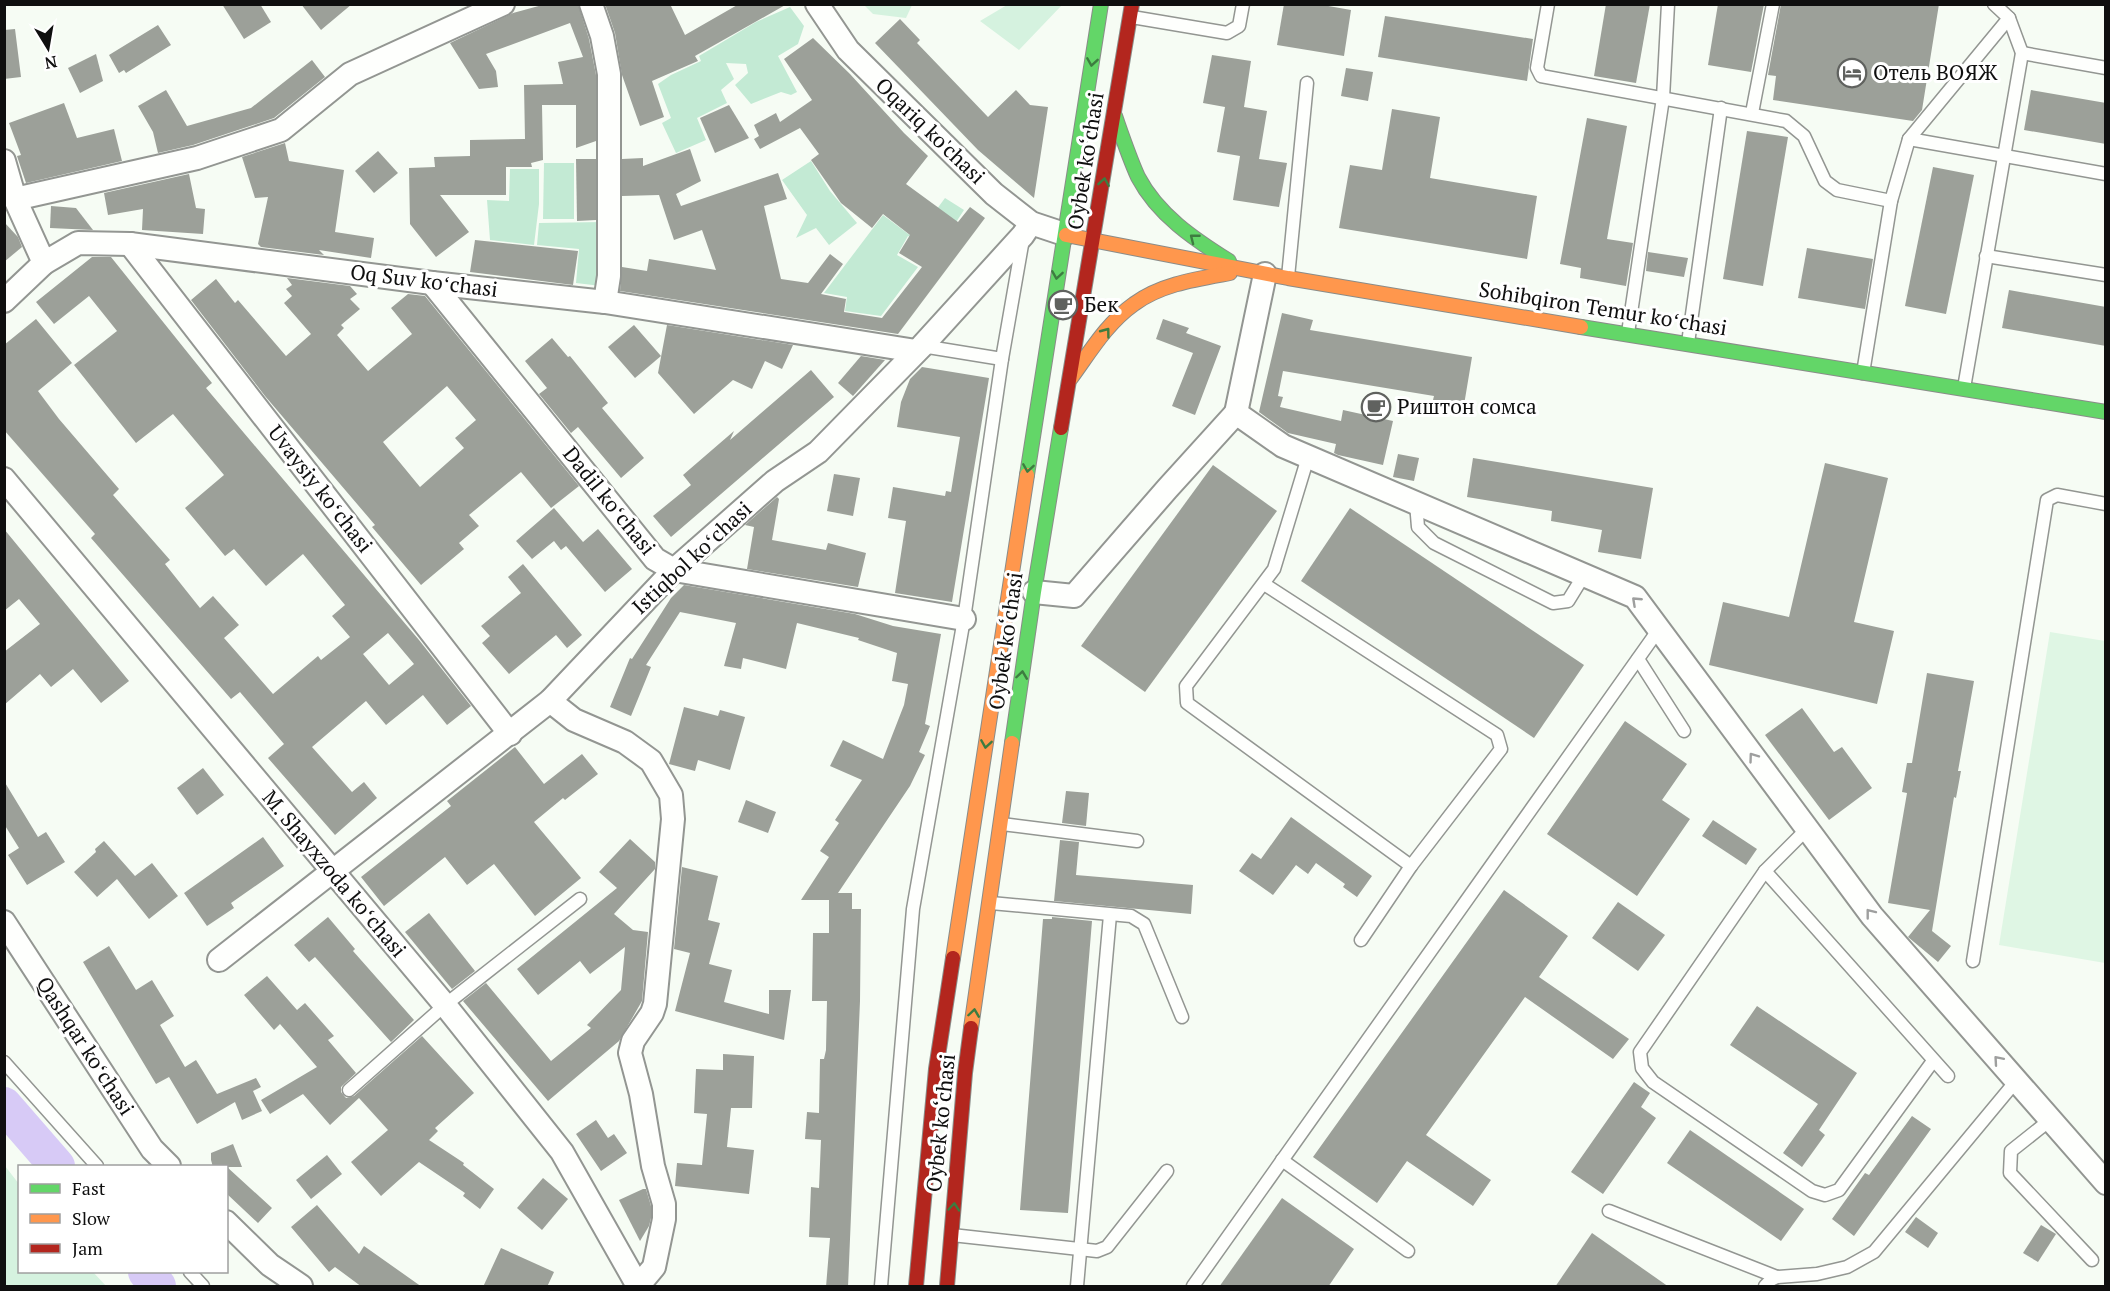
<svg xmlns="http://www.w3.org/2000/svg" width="2110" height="1291" viewBox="0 0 2110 1291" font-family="'PT Serif',serif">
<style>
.green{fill:#d5f2df}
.forest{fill:#c3ead4}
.pitch{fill:#dff6e4}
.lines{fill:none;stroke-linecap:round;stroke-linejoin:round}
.river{stroke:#d7caf6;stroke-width:36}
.building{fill:#9ca099;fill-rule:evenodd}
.lane-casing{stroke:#939692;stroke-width:15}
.street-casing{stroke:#939692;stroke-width:26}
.fast-casing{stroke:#8a8c89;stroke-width:16}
.slow-casing{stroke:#8a8c89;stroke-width:16}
.jam-casing{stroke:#8a8c89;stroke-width:16}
.lane{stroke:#fefffd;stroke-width:12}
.street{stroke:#fefffd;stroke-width:22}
.fast{stroke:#63d668;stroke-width:14}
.slow{stroke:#ff974d;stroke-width:14}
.jam{stroke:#b3261e;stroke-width:14}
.oneway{stroke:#3d7c40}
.oneway2{stroke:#9e9f9e}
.labels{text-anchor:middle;stroke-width:6;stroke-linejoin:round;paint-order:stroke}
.poi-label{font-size:21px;fill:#0f0f0f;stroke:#fff;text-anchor:start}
.street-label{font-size:21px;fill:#0f0f0f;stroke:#fff}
</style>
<rect width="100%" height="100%" fill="#f6fcf4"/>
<g class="green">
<polygon points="864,5 912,5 906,18 873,14"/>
<polygon points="1007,5 1007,4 1062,5 1019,50 980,21"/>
<polygon points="5,1166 19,1184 20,1272 93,1272 106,1286 5,1286"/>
</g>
<g class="forest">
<polygon points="790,7 804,26 798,44 778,56 797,92 791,95 781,92 751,104 735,85 748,73 746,64 726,63 734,79 721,90 727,103 697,118 706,140 676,153 662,123 671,118 658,84 671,75 701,61 699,56 756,22"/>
<polygon points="811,161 830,191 857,223 829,245 816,228 796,238 807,215 782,180"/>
<polygon points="544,163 574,163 574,219 543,219"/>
<polygon points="510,169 539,169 539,204 534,245 490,240 487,200 509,201"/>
<polygon points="945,198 964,210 945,239 926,245 908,236 897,255 918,267 881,316 845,311 847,297 824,293 883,215 915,239"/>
<polygon points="603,222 601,286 576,283 579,249 537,245 539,223"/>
</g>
<polygon class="pitch" points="2050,632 2105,641 2105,963 1999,945"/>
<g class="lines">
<g class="river">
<polyline points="4,1105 57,1166"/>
<polyline points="146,1272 158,1286"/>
</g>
</g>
<g class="building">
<polygon points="222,4 260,4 271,22 244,39"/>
<polygon points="301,4 352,4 321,30"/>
<polygon points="546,4 578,4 589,39 596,75 596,141 576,148 576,105 542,105 543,160 531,163 532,167 506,167 506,195 440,195 469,232 436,257 410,224 409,168 435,167 434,157 470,156 470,140 525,139 524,85 563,84 558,62 583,57 570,23 486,54 496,71 498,87 479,89 450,43 513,13"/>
<polygon points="605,4 670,4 685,35 739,4 787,4 695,56 698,61 652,81 664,117 640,126 622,75 615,33"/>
<polygon points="1284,4 1317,4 1351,10 1344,56 1277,45"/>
<polygon points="1606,4 1650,4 1636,83 1594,76"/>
<polygon points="1718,4 1764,4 1751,72 1708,65"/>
<polygon points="1781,4 1939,4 1922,110 1913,121 1773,100 1776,76 1768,75"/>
<polygon points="1385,16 1533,39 1527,81 1378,57"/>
<polygon points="900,19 920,40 917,43 988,117 1016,90 1030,105 1048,107 1034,198 978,150 875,43"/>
<polygon points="158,25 171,45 126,73 124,70 119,73 109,55"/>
<polygon points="15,29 21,77 4,79 4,30"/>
<polygon points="813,38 850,74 904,133 928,156 906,184 958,222 970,207 985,218 898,334 620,291 622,267 647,271 649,259 716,270 702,230 674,240 659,195 622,196 622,159 643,158 643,166 690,149 701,181 676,194 681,206 778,173 787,199 764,206 781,279 808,283 830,254 843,264 821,294 846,299 844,312 882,318 922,267 899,253 910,235 883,214 872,228 841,203 811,160 819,154 800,128 760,149 754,139 759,136 754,125 776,113 780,122 812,100 784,59"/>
<polygon points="96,54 103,81 80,93 68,68"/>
<polygon points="1212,55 1251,61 1244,107 1267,111 1259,159 1287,163 1279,207 1233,200 1240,156 1217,152 1225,107 1203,103"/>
<polygon points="312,60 325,77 274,118 193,145 158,153 153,132 138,106 166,90 187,126 251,108"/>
<polygon points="1346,68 1373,72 1368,101 1341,96"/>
<polygon points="2031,90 2106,103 2106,144 2024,130"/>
<polygon points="64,103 77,138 114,129 122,161 26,183 17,156 21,155 9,123"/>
<polygon points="729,105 749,138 715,153 700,118"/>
<polygon points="1392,109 1440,117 1430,178 1537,196 1527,259 1339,228 1350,165 1382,170"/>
<polygon points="1587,118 1627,126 1607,239 1633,243 1626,286 1580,278 1581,268 1560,264"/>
<polygon points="1747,131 1788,137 1763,286 1723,279"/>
<polygon points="285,143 289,161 344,170 335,232 374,238 371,258 319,250 324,255 261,247 258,244 268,197 255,198 242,157"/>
<polygon points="378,151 398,173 374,193 355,171"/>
<polygon points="576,159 596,159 596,220 577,221"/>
<polygon points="1933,167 1974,175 1946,314 1905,306"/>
<polygon points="189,174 196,208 205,209 203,234 142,230 143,209 108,215 104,193"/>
<polygon points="51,206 76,208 93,230 50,228"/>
<polygon points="4,222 18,237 22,247 4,262"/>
<polygon points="475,240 578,251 573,285 470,272"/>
<polygon points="1807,248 1873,259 1865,309 1798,298"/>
<polygon points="1648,252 1688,258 1684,277 1646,271"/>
<path d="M 92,257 L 111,257 L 212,383 L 206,388 L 419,640 L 471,706 L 447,725 L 423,695 L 386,725 L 366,701 L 312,747 L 352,792 L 364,782 L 377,798 L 335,835 L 268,758 L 284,744 L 240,692 L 231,699 L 91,538 L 95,534 L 4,430 L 4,345 L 36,319 L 72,363 L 38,391 L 59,419 L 119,489 L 113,495 L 170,560 L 165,564 L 200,608 L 213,596 L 239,625 L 224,638 L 273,694 L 318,656 L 321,660 L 350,637 L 332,616 L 345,605 L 303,554 L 266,586 L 234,549 L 225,556 L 185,508 L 224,475 L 173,414 L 136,443 L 74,365 L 117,331 L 89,296 L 54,324 L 36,302 ZM 388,633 L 414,664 L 389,685 L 363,654 Z"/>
<path d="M 287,278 L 350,286 L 357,294 L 350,299 L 360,309 L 341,325 L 344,328 L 337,335 L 368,371 L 412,334 L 391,308 L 408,294 L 425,296 L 579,486 L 551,508 L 521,472 L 469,515 L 479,526 L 459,543 L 464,549 L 421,585 L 372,527 L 375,525 L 265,396 L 191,300 L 216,279 L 235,303 L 238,300 L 286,356 L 311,334 L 284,303 L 292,296 L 286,289 L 292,285 ZM 447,386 L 476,420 L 455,438 L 464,448 L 420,487 L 383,442 Z"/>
<polygon points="2009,290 2106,307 2106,346 2002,328"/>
<polygon points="1282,313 1313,320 1310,330 1472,357 1464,405 1433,400 1434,396 1283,371 1278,396 1283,397 1280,407 1341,421 1343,410 1393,421 1383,465 1338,455 1334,453 1336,444 1288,433 1259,412"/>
<polygon points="1163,319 1189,328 1186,333 1221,346 1195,415 1172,406 1193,353 1156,339"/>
<polygon points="634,325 661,356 635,378 608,347"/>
<polygon points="667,325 793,345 782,369 765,361 752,389 733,380 694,414 658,373"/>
<polygon points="552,338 568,357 570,356 608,403 602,408 644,458 621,478 578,427 571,433 539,394 547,388 525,361"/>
<polygon points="861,356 885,360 853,396 838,383"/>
<polygon points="922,367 989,378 952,602 895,593 906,521 888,518 893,487 945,496 946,491 951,492 960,437 897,427 901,402 910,379"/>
<polygon points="811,370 834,397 671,537 653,516 691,485 683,475 734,431 730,440"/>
<polygon points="1398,454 1419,458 1414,481 1393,477"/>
<polygon points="1473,458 1653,488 1641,559 1598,552 1602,530 1551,521 1552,511 1467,497"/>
<polygon points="1825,463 1888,478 1854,622 1894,631 1877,704 1709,665 1723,602 1789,617"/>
<polygon points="1213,465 1277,511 1145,692 1081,646"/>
<polygon points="834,474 860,478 853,516 827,511"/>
<polygon points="777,497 779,499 772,540 826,550 828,543 866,553 858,587 747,569 754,527 745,525"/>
<polygon points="554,508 583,542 598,529 632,569 605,592 566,546 561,550 554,541 532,559 516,541"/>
<polygon points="1350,508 1584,665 1534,738 1301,581"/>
<polygon points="4,529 129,681 101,703 73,669 51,687 40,674 4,705 4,652 40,624 19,599 4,611"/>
<polygon points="523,564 582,635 567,648 556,635 509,674 482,643 490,636 481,626 521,593 508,577"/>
<polygon points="684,585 855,614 893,626 941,634 925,724 930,726 919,752 925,755 910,786 838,893 852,893 852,909 861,909 860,1001 848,1287 826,1287 830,1238 809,1237 811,1187 819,1188 821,1140 805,1139 807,1112 819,1113 820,1059 824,1059 826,1050 827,1001 812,1001 813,933 829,933 829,900 801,900 829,857 820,851 839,823 835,820 862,780 830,766 843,740 883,759 904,705 908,684 892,681 897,653 858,640 859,638 797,623 786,669 743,658 741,669 724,666 736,623 680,612 646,665 651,667 631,716 610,707 630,658 632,659 671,598"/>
<polygon points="1927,673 1974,681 1958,771 1961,771 1956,798 1954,797 1932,931 1951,946 1938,962 1908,937 1930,910 1888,903 1907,793 1902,792 1907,763 1912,763"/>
<polygon points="684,707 718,716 720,710 745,717 730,770 698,760 695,771 669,764"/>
<polygon points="1802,708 1834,752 1842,747 1872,788 1829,820 1765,735"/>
<polygon points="1625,721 1687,764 1662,800 1690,819 1637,896 1547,834"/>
<polygon points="515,747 544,784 582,754 598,774 565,800 563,798 534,822 581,878 535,916 494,864 467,885 445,857 384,906 361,877 451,806 447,801"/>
<polygon points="203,768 224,795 197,815 177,788"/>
<polygon points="4,781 38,837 46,832 65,862 27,885 8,855 19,848 4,824"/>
<polygon points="1066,791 1089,793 1086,826 1062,823"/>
<polygon points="746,800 776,812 768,833 738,822"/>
<polygon points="1291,817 1372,876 1357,897 1343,887 1345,884 1316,863 1308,874 1296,865 1273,895 1239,871 1252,853 1261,859"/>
<polygon points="1713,820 1757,849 1746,865 1702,836"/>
<polygon points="263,837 284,866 231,903 234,908 207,926 184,893"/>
<polygon points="630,839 655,862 655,869 614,914 633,930 648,932 642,1001 619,1041 548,1101 463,1001 486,983 551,1061 591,1028 587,1025 621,990 625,947 590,974 580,961 538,995 517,969 617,888 599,872"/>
<polygon points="1060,840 1079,842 1076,875 1193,885 1191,914 1054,901"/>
<polygon points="104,841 135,876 152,863 178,896 149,919 117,879 97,897 74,872 96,852 95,849"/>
<polygon points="682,867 718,876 708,920 720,923 709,964 732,970 724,1002 769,1014 769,990 791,990 784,1040 675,1011 690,953 674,949"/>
<polygon points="1504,890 1568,936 1539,977 1629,1039 1613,1059 1525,997 1426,1135 1491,1180 1473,1206 1407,1161 1377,1203 1313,1157"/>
<polygon points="1618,902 1665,935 1638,971 1592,938"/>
<polygon points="429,913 475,971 452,989 405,932"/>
<polygon points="328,917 355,949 353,951 414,1020 391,1042 315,957 309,962 294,945"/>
<polygon points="1052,917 1092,921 1068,1213 1020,1210 1043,919 1052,919"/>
<polygon points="109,946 136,990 152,980 174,1016 160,1025 185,1067 196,1060 217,1094 256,1078 261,1087 253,1091 262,1111 242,1120 235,1102 197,1124 169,1077 156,1084 83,962"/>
<polygon points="267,976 297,1010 305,1003 334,1036 328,1040 356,1073 341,1087 341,1092 346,1098 354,1096 422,1036 474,1093 435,1128 438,1131 429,1140 464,1163 463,1165 494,1189 480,1209 463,1196 465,1193 419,1162 381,1196 351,1162 388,1130 359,1098 330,1125 303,1094 270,1114 261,1100 317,1067 280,1024 274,1030 244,995"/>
<polygon points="1757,1006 1857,1073 1819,1130 1825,1135 1802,1167 1783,1153 1818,1104 1730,1045"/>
<polygon points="723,1054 754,1056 752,1108 731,1108 727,1147 754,1150 749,1194 675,1186 677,1163 702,1165 707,1114 694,1113 696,1069 723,1070"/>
<polygon points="1634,1082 1650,1093 1641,1107 1656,1118 1603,1194 1571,1172"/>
<polygon points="1912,1116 1931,1129 1854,1236 1832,1219 1865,1173 1869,1175"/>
<polygon points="596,1120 608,1138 614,1134 627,1153 601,1171 576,1134"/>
<polygon points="1690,1130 1804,1209 1781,1241 1667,1163"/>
<polygon points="233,1144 242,1167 227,1167 272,1208 258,1223 226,1193 226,1167 213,1167 211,1160 211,1153"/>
<polygon points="327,1155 342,1174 311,1199 296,1180"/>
<polygon points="543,1178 568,1199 542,1230 517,1208"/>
<polygon points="643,1189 646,1189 651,1206 651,1218 649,1226 640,1241 619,1200"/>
<polygon points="1282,1198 1354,1249 1328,1287 1219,1287"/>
<polygon points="317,1205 359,1254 364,1246 422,1287 362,1287 335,1267 329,1272 291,1227"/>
<polygon points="1916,1217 1938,1233 1928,1248 1905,1232"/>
<polygon points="2041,1225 2056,1234 2038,1262 2023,1253"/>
<polygon points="1592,1233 1669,1287 1555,1287"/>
<polygon points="501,1248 554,1272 547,1287 483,1287"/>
</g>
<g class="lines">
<g class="lane-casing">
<g id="lane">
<polyline points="1548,4 1537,68 1541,76 1786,121 1804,136 1825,181 1837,190 1891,201"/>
<polyline points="1132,17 1227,33 1239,26 1243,4"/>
<polyline points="2022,53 2106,68"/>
<polyline points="1752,113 1773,4"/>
<polyline points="1909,139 2106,174"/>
<polyline points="1986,256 2106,275"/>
<polyline points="1288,277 1307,83"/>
<polyline points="1628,333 1663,98 1668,4"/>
<polyline points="1688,343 1721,108"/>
<polyline points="922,346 1002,359"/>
<polyline points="1863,373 1891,201 1909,139 2009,18"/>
<polyline points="1964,388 2022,53 2009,18 1994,4"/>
<polyline points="1308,457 1274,569 1186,686 1187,703 1411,866"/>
<polyline points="1416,503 1418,527 1434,543 1553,603 1568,601 1584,575"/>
<polyline points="1264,584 1497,735 1501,749 1411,866 1361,940"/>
<polyline points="1638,659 1684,731"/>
<polyline points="1002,824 1137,841"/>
<polyline points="1807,829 1765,871 1640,1052 1642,1068 1653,1082 1812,1191 1825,1195 1839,1190 1933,1061"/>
<polyline points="1765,871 1948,1076"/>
<polyline points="991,903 1131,916 1144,924 1182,1017"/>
<polyline points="1973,961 2047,500 2057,495 2106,504"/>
<polyline points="4,1062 97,1166"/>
<polyline points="349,1090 445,1005 580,899"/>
<polyline points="2050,1120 2011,1151 2010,1173 2092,1260"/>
<polyline points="1282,1160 1408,1251"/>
<polyline points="1609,1211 1777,1277"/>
<polyline points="952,1235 1097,1251 1107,1247 1167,1171"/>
<polyline points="190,1272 203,1286"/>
<polyline points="881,1286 913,909 964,619 1002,359 1023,239"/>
<polyline points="1077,1286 1110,915"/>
<polyline points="1193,1286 1659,629"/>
<polyline points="1765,1286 1771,1280 1777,1277 1817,1274 1847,1267 1874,1252 2016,1081"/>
</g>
</g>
<g class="street-casing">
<g id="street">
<polyline points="591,4 602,36 609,74 609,276 605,302"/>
<polyline points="817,4 848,50 994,194 1031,223 1064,234"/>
<polyline points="4,161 15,199 44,263 78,243 130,244 432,283 605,302 916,351"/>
<polyline points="15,199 197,158 281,130 350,74 503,4"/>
<polyline points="130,244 510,734"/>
<polyline points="1265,274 1236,413 1283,446 1635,597 1872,916 2106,1183"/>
<polyline points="432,283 655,559 674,570 964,619"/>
<polyline points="4,301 44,263"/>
<polyline points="4,479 445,1005 562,1152 638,1286"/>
<polyline points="1034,592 1074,596 1167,489 1236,413"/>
<polyline points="550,701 574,720 625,742 651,761 671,795 673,819 655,1004 652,1013 633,1041 630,1053 641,1094 653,1166 664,1204 664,1219 654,1267 638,1286"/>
<polyline points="4,922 152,1149 169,1166"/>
<polyline points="219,960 550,701 674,570 775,481 818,452 922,346 1023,235 1031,223"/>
<polyline points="226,1222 270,1265 301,1286"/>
</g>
</g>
<g class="fast-casing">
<g id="fast">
<path d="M 1115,116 C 1122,136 1129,157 1138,177 C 1158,215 1194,239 1229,261"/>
<polyline points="1581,327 2106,412"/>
<polyline points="1027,475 1101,4"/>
<polyline points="1012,743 1034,592 1061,428"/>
</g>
</g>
<g class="slow-casing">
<g id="slow">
<polyline points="1066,235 1288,278 1581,327"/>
<path d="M 1071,378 C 1090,352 1107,323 1134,304 C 1161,284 1197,279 1230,273"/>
<polyline points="953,958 1027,475"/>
<polyline points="971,1028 1012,743"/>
</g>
</g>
<g class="jam-casing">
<g id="jam">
<polyline points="1061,428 1132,4"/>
<polyline points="916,1286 936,1069 953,958"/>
<polyline points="947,1286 965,1073 971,1028"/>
</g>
</g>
<use href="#lane" class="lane"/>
<use href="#street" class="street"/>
<use href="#fast" class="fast"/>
<use href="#slow" class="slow"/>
<use href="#jam" class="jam"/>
</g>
<defs><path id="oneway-chevron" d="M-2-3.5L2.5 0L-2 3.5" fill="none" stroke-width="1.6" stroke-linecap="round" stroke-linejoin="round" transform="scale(1.5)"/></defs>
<g class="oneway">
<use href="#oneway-chevron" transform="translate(1092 62) rotate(99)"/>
<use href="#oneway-chevron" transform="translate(1104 182) rotate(-81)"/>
<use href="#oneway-chevron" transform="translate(1194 238) rotate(-142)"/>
<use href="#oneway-chevron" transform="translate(1057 275) rotate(99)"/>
<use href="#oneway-chevron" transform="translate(1106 332) rotate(-53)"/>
<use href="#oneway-chevron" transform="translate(1028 468) rotate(99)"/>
<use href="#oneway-chevron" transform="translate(1022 675) rotate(-82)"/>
<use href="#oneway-chevron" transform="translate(986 744) rotate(99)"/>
<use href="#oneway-chevron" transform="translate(974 1013) rotate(-82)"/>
<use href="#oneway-chevron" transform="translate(954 1207) rotate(-85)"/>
</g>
<g class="oneway2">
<use href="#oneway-chevron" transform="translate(1636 601) rotate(-137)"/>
<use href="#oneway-chevron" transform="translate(1753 757) rotate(-126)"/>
<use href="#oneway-chevron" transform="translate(1870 913) rotate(-128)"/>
<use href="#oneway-chevron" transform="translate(1998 1060) rotate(-131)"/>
</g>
<defs>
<g id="hotel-ring" transform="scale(1.5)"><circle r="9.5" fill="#fff" stroke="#60625f" stroke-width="1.5"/><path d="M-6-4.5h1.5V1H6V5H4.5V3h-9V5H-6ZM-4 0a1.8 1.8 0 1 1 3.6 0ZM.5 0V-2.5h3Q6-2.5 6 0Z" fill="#60625f"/></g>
<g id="cafe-ring" transform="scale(1.5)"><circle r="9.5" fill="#fff" stroke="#60625f" stroke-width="1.5"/><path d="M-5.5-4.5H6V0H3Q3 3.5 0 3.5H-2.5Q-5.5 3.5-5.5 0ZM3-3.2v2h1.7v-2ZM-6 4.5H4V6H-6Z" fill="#60625f"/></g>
</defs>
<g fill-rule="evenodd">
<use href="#hotel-ring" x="1852" y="73"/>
<use href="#cafe-ring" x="1063" y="305"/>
<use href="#cafe-ring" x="1376" y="407"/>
</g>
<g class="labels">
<g class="poi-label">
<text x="1873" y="80">Отель ВОЯЖ</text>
<text x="1084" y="312">Бек</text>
<text x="1397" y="414">Риштон сомса</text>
</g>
<g class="street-label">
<text transform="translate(930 131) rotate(44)" y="7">Oqariq ko'chasi</text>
<text transform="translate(1086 161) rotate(-81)" y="7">Oybek ko‘chasi</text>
<text transform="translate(424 281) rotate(7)" y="7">Oq Suv koʻchasi</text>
<text transform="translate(1603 309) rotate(9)" y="7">Sohibqiron Temur koʻchasi</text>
<text transform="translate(320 489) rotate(52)" y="7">Uvaysiy koʻchasi</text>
<text transform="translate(609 501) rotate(51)" y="7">Dadil koʻchasi</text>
<text transform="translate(692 558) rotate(-43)" y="7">Istiqbol koʻchasi</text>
<text transform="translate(1006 641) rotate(-82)" y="7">Oybek ko‘chasi</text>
<text transform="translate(334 874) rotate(50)" y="7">M. Shayxzoda koʻchasi</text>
<text transform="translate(85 1046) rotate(57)" y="7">Qashqar koʻchasi</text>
<text transform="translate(941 1123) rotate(-84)" y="7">Oybek ko‘chasi</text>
</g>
</g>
<rect width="2110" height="1291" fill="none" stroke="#0f0f0f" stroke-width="12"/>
<rect x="18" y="1165" width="210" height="108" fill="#ffffff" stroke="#9f9f9f" stroke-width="1.5"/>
<rect x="30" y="1184" width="30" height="9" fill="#63d668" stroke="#9f9f9f" stroke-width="1.5"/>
<text x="72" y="1195" font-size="18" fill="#0f0f0f">Fast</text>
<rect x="30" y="1214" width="30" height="9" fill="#ff974d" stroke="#9f9f9f" stroke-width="1.5"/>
<text x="72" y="1225" font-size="18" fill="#0f0f0f">Slow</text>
<rect x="30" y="1244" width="30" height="9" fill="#b3261e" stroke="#9f9f9f" stroke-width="1.5"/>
<text x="72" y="1255" font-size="18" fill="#0f0f0f">Jam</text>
<g transform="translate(48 48) rotate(169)" stroke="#ffffff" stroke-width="4.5" paint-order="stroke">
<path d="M0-4.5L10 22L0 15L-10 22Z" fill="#0f0f0f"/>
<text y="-9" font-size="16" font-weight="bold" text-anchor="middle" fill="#0f0f0f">N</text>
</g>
</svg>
